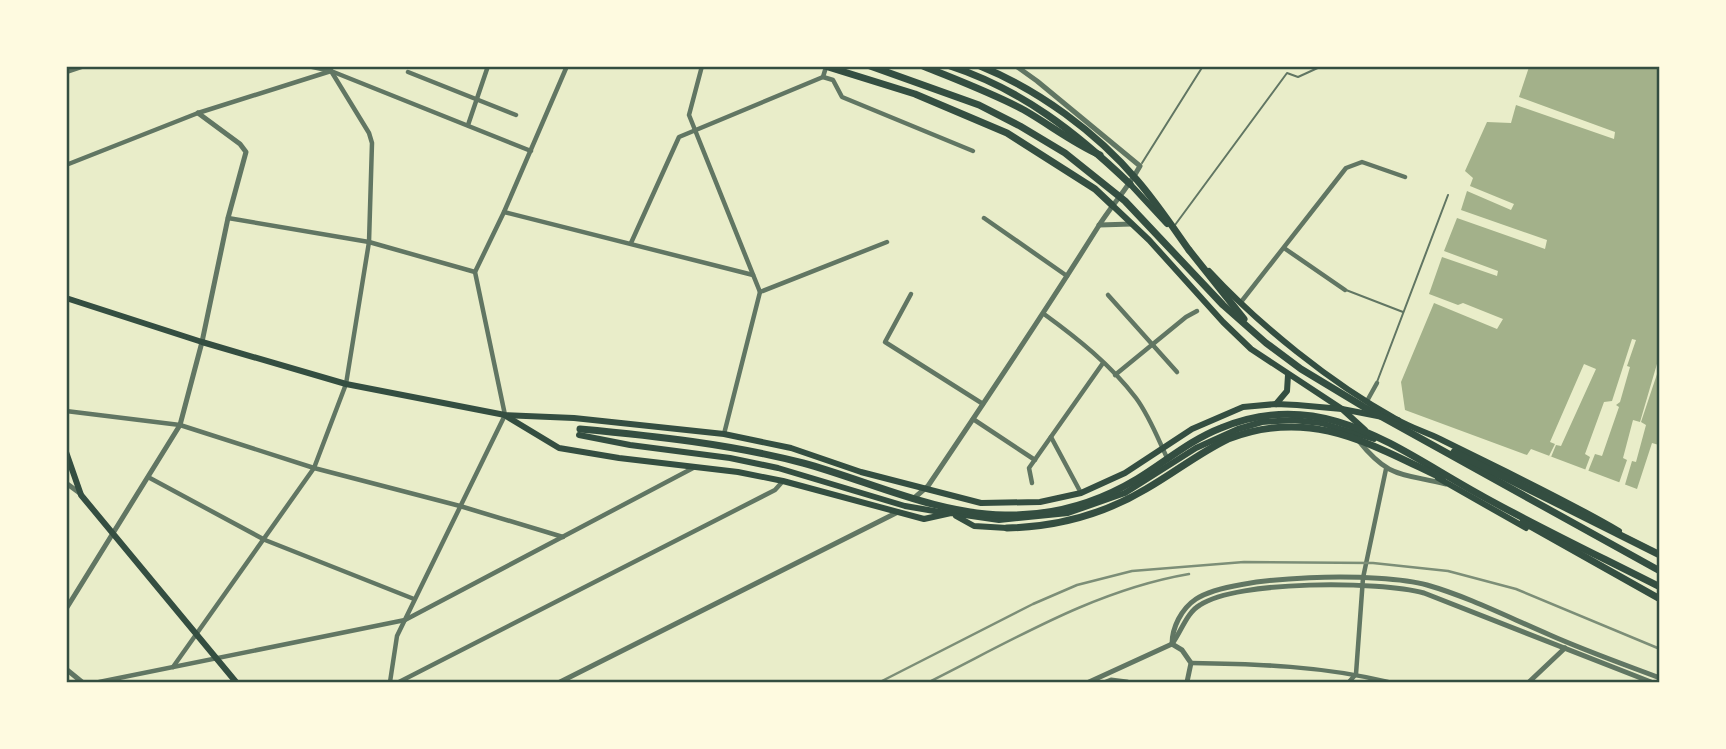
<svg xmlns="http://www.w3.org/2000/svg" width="1726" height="749" viewBox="0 0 1726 749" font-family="Manrope,sans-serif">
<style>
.water{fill:#a3b18a}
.pier{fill:#e9edc9}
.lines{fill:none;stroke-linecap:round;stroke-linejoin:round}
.service{stroke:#617663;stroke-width:2}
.minor{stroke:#617663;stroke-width:4.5}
.tertiary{stroke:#617663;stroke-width:5}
.secondary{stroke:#344e41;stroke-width:6}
.primary{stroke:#344e41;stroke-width:7}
.trunk{stroke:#344e41;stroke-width:7}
.rail{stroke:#7c8e77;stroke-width:2.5}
.neatline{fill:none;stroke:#344e41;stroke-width:2.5}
</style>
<rect width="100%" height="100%" fill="#e9edc9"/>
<polygon class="water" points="1529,67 1659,67 1659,445 1652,443 1637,489 1531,449 1527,455 1405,410 1401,382 1434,303 1497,329 1503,319 1463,303 1458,305 1429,294 1442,257 1497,276 1498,271 1444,251 1457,218 1545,249 1547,240 1461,210 1467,191 1511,210 1514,204 1470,186 1473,178 1465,171 1487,122 1511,123 1516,105 1614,139 1615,132 1519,97"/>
<g class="pier">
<polygon points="1632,339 1636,340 1627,366 1630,367 1620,402 1616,405 1619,407 1602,456 1595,454 1587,474 1584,473 1590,457 1585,454 1604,402 1612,401"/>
<polygon points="1659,357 1659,368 1641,422 1646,425 1636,462 1632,461 1624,488 1618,486 1627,460 1623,458 1633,420 1640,422"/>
<polygon points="1584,364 1596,369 1561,446 1556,445 1551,457 1549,456 1555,444 1550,442"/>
</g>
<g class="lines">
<g class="service">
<polyline points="1142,163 1203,66"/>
<polyline points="1175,225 1287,73 1298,77 1322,66"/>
<polyline points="1346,290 1403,312"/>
<polyline points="1377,382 1448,195"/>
</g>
<g class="minor">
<polyline points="308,66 331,71 531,151"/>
<polyline points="702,66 689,115 760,292 724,434"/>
<polyline points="66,72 84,66"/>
<polyline points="408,72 516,115"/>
<polyline points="823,77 833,80 842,97 973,151"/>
<polyline points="468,125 488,66"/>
<polyline points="66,165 198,113 331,71"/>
<polyline points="504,212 753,275"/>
<polyline points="228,218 369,242 475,272"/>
<polyline points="984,218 1067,276"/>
<polyline points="631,243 679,137 823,77 826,67"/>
<polyline points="1284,248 1345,290"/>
<polyline points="760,292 887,242"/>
<polyline points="911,294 885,342 983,404"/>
<polyline points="1108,295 1177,372"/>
<polyline points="1241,302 1346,168 1362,162 1405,177"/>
<path d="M 1044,314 C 1077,338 1111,365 1136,398 C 1150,417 1158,439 1168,460"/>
<polyline points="1115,375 1186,317 1197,311"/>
<polyline points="1367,401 1377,383"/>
<polyline points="66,411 180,425 314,468 460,506 563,537"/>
<polyline points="973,419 1035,460"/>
<polyline points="1051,437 1081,493"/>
<polyline points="148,477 265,540 414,599"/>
<polyline points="1032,483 1029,468 1103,363"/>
<path d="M 1191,663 C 1258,664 1323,666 1388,682"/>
<polyline points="173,667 314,468 346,384 369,242 372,143 369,133 328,66"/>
<polyline points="99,682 405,620 695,467"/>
<polyline points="390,682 397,636 505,415 475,272 504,212 567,66"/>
<polyline points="399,682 775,490 783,481"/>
<polyline points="1349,682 1356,674 1363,578 1386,469"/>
</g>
<g class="tertiary">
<polyline points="1099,225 1132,224"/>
<path d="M 1358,440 C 1389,479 1401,473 1446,484"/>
<polyline points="66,483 81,494"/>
<path d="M 913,499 L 928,486 C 986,400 1043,315 1098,227 C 1111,206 1128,188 1140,166 L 1037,81 L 1016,66"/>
<polyline points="66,609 180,425 202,342 228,218 246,152 240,144 198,113"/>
<path d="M 1172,644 C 1172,628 1181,609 1196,599 C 1234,574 1383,572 1427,585 C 1469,597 1510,618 1550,635 C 1586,651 1623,664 1660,678"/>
<path d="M 1172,644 C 1181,632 1187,612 1200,605 C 1238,580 1379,581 1424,593 L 1651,682"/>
<polyline points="1172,644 1182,650 1191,663 1187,682"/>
<polyline points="66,669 82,682"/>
<polyline points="560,682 898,512"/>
<polyline points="1089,682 1172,644"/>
<polyline points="1106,682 1111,680 1127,682"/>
<polyline points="1529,682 1565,648"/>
</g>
<g class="secondary">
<polyline points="1130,184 1167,224"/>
<polyline points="1112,205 1149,240 1223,322 1251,349 1342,409 1365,430"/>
<path d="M 1209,271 C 1259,325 1331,383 1396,419 C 1410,427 1425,432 1440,439 C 1500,469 1561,497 1619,531"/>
<polyline points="66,298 202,342 346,384 505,415 574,418 724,434 791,448 861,472 981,503 1040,502 1081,493 1125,473 1192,429 1243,407 1276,404 1297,405 1342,409 1398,420"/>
<polyline points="1276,404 1287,391 1288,375"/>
<polyline points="506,416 559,448 619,458 738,472 783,481 924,519 951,513 999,520 1068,513 1125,493 1196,448 1238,429 1262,422 1293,420 1321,423 1374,439"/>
<polyline points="579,435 630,445 730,458 778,468 905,506 946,513"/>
<polyline points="66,452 81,495 236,682"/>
<polyline points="1438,478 1526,528"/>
<polyline points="956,516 974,526 1007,528"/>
</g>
<g class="primary">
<polyline points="825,66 915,94 1007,133 1095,189 1112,205"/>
<path d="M 950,66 C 1021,89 1077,133 1130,184"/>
<path d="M 980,66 C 1039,90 1096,132 1137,180 C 1156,202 1172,226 1189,250"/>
</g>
<g class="trunk">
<polyline points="870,66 979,105 1020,126 1065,153 1125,201 1223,305 1266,343 1301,369 1364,407 1660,571"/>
<path d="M 923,66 C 957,80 992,93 1024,110 C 1050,125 1073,143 1100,155"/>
<polyline points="1189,250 1244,319"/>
<path d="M 580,429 C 655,436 730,444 803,463 C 869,481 935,514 1005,515 C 1051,516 1097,503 1137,479 C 1165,462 1190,440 1221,428 C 1324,385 1399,451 1484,497 C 1542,529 1601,557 1660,587"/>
<polyline points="1454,452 1660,555"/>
<polyline points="1523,522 1660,599"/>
<path d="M 1007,528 C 1056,527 1104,514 1146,489 C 1174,473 1199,453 1228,439 C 1311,407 1370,444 1442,478"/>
</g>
<g class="rail">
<polyline points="880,682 1033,604 1077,585 1132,571 1244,562 1373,563 1448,571 1516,589 1660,649"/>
<path d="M 929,682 C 1013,640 1095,590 1189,574"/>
</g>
</g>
<rect width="1726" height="749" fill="none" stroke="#fefae0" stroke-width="136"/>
<rect x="68" y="68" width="1590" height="613" class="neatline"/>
</svg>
